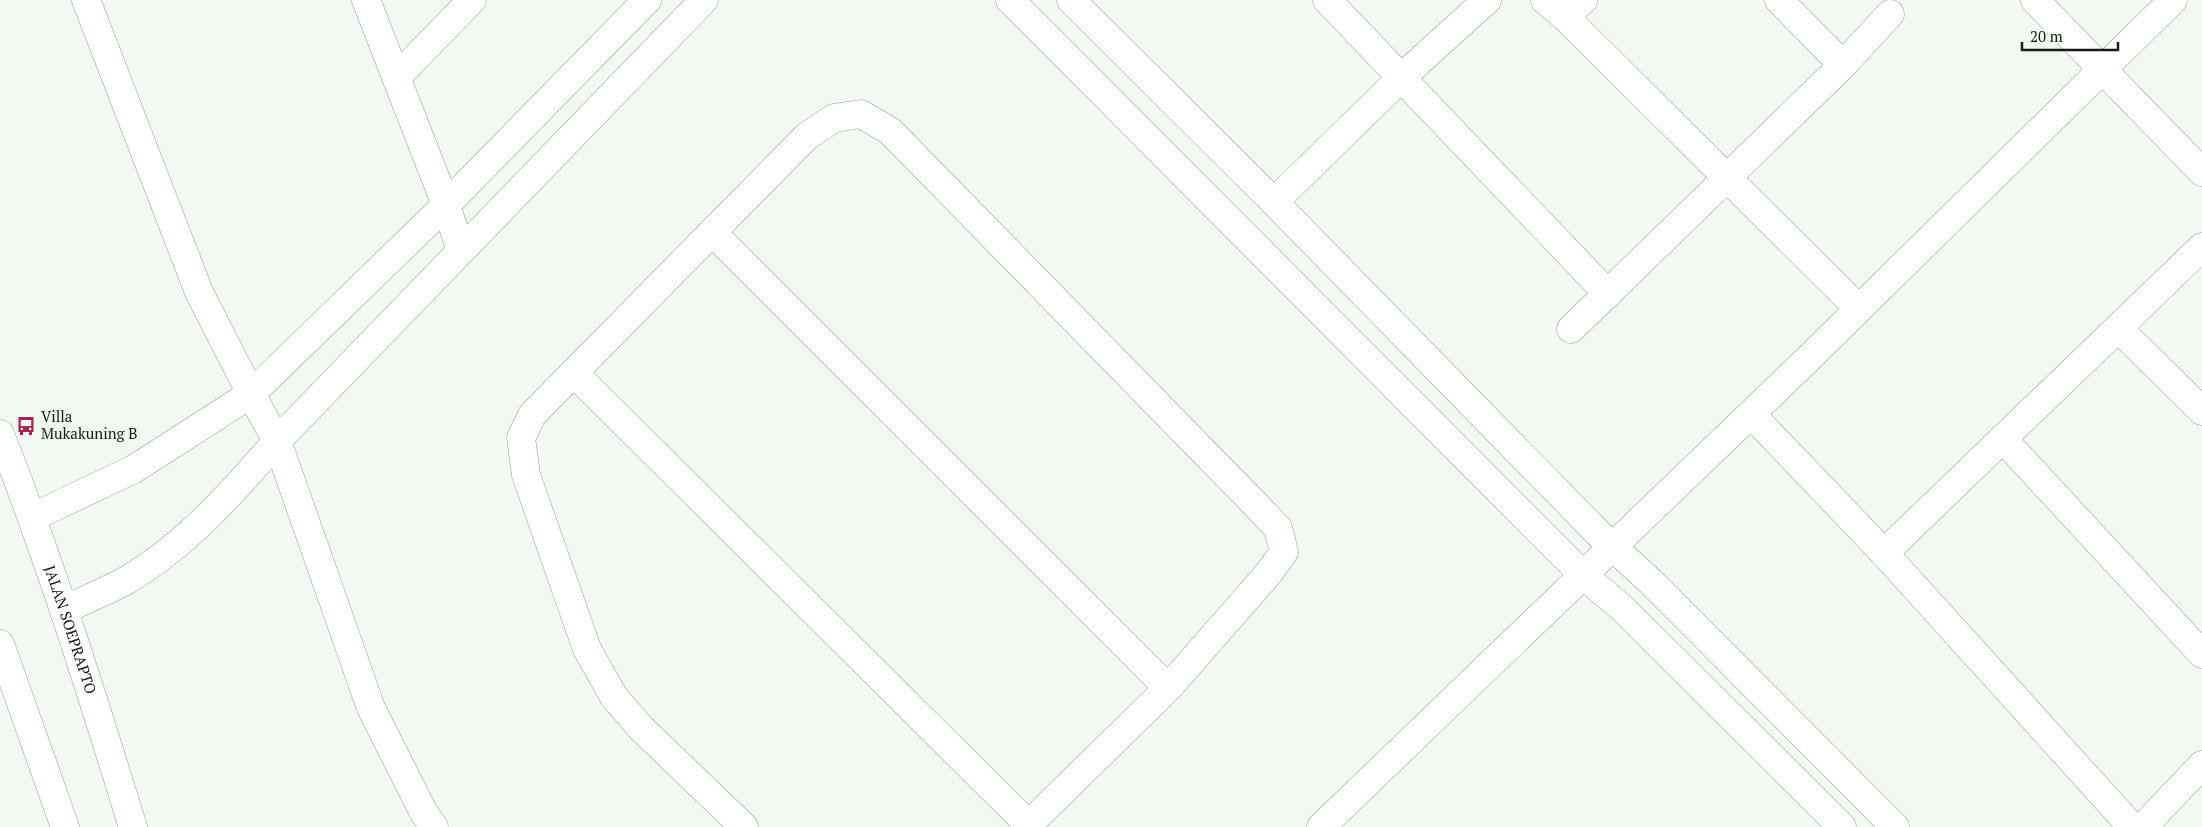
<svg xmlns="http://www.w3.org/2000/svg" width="2202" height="827" viewBox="0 0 2202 827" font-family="'PT Serif',serif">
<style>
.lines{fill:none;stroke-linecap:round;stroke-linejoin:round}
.minor-casing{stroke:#959c95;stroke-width:29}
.trunk-casing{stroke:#959c95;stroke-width:29}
.minor{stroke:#fff;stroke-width:28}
.trunk{stroke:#fff;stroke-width:28}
.labels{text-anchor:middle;stroke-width:5;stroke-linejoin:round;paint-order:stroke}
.poi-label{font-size:15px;fill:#161816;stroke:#f2f9f2;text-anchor:start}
.street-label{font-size:15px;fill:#161816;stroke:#f2f9f2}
</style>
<rect width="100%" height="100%" fill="#f2f9f2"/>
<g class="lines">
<g class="minor-casing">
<g id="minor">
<polyline points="86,0 199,292 251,394 277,441 371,708 424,813 434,827"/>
<polyline points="366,0 446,205 461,251"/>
<polyline points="1010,0 1583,575 1623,609 1842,827"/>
<polyline points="1071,0 1274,202 1600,535 1651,582 1895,827"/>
<polyline points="1327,0 1608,294"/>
<polyline points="1545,0 1565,17 1583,0"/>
<polyline points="2035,0 2202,172"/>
<polyline points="1565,17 1859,309"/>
<polyline points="1843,65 1890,14"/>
<polyline points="396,78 472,0"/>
<polyline points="1274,202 1401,78 1487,0"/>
<polyline points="712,232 1168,688"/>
<polyline points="2118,328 2202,411"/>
<polyline points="1571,329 1843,65 1779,0"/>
<polyline points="574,373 1029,825"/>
<polyline points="1751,414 1884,553 2132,827"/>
<polyline points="2003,439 2202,654"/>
<polyline points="33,517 134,469 251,394 446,205 647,0"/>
<polyline points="1884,553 2202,247"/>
<path d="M 65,609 C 85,600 107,591 127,580 C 186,545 232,493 277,441 L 704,0"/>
<polyline points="744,827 642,729 614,697 587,649 526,475 521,438 532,415 807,136 834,118 861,114 890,131 1253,502 1278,528 1284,552 1268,574 1168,688 1026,827"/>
<polyline points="1321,827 1809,358 2173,0"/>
<polyline points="2143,827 2202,765"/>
</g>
</g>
<g class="trunk-casing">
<g id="trunk">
<path id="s1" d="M 0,434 C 51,563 92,695 133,827"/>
<polyline points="0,644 65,827"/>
</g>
</g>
<use href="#minor" class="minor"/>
<use href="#trunk" class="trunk"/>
</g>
<defs>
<g id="bus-bare" transform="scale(1.5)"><path d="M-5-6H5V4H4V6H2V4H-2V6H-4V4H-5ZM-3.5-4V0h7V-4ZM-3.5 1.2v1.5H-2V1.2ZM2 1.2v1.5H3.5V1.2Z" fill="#ae1f56" stroke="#f2f9f2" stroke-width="2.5" paint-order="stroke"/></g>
</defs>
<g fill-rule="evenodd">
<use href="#bus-bare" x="26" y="426"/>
</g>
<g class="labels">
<g class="poi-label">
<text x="41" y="422">Villa<tspan x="41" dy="17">Mukakuning B</tspan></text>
</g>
<g class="street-label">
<text dy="5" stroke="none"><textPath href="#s1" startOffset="208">JALAN SOEPRAPTO</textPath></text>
</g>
</g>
<path d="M2022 42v8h96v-8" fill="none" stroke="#161816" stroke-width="2.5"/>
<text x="2030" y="42" font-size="15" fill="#161816" stroke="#f2f9f2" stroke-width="4" paint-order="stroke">20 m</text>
</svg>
